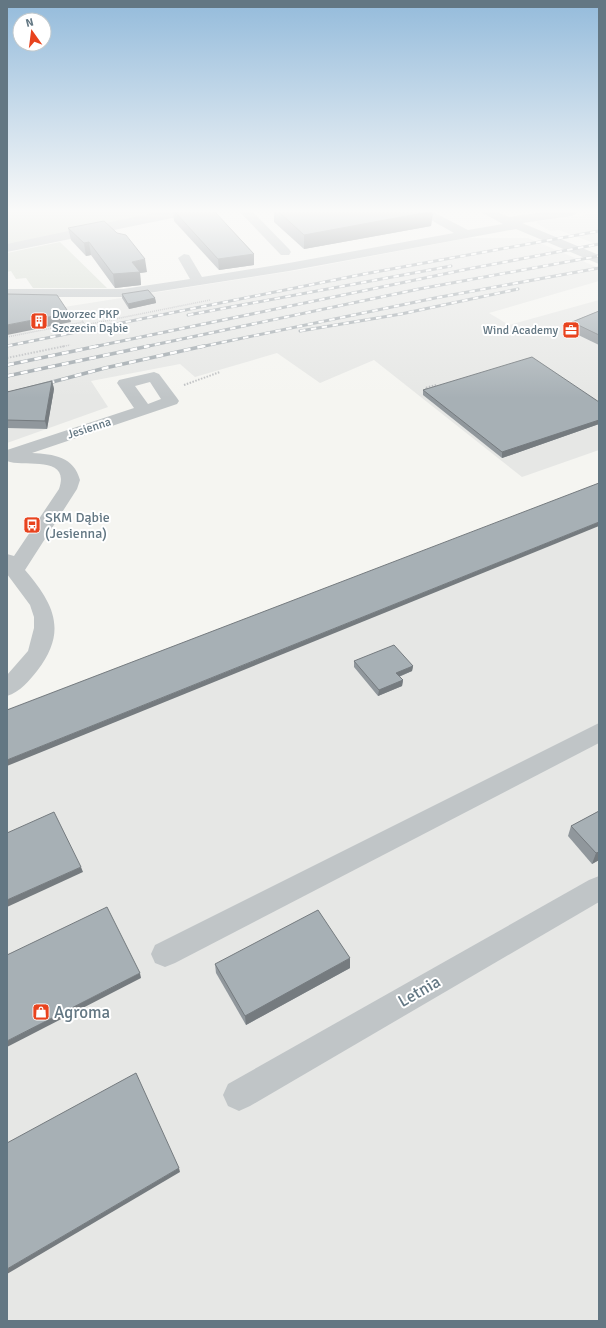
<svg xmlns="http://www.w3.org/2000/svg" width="606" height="1328" viewBox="0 0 606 1328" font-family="Signika,sans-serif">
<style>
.built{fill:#e6e7e5}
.green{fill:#d6dcd2}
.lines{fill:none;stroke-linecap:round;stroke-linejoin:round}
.path-far1{stroke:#bcbec0;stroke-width:1.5;stroke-dasharray:1 1;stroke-linecap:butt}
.path{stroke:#bcbec0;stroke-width:2;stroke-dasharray:1.5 1.5;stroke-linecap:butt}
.minor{fill:#c0c5c7;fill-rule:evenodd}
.rail-far1-casing{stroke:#a0a8ad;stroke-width:3}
.rail-casing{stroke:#a0a8ad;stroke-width:3.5}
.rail-far1{stroke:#fff;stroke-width:2;stroke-dasharray:5.5;stroke-linecap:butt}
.rail{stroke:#fff;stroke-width:2.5;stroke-dasharray:7;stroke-linecap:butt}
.wall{fill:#90979c}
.shaded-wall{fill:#757b7f}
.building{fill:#a7b0b5;stroke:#757b7f}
.labels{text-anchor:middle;stroke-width:4;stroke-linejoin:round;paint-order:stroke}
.far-poi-label{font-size:12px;fill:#637783;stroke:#fff;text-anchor:start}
.far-street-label{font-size:12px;fill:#637783;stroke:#fff}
.poi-label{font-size:14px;fill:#637783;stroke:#fff;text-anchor:start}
.near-street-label{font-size:17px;fill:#637783;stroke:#fff}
.near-poi-label{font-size:17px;fill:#637783;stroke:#fff;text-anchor:start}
</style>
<rect width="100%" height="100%" fill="#f5f5f1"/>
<g class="built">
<polygon points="599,213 599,245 559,230 550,231 536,223 537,221"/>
<polygon points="468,238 528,238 599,268 599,281 489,313 509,325 599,300 599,450 522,477 374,360 320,383 277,353 195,377 180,364 91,381 108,407 7,443 7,316 299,270"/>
<polygon points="599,485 599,1321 7,1321 7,709"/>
</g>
<g class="green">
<polygon points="7,212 169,212 7,245"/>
<polygon points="60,242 107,288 33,288 26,278 16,279 11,271 7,272 7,253"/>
</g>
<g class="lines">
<g class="path-far1">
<polyline points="83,322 85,325 210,300"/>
<polyline points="7,337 83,322 75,310"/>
<polyline points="60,347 70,345"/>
</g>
<g class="path">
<polyline points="7,358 65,346"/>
<polyline points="184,385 220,372"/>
<polyline points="429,391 425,388 436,385"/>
</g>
<g class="minor">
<polygon points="158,212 188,212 182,216 7,252 7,244"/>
<polygon points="240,212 253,212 289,249 291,252 289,255 281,255"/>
<polygon points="417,212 433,212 468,230 503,224 481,212 498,212 509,217 543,212 578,212 572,216 522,223 599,255 599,264 516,229 289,271 123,297 7,297 7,289 123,289 190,279 178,258 184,254 189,255 202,277 289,263 454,233"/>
<path d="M 154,372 L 159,374 L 177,398 L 179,401 L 177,404 L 32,453 C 54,454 74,457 80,480 L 77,489 L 25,570 C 54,604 68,631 37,671 C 29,681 20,692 7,696 L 7,675 L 28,651 L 34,628 L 34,617 L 30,605 L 7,574 L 7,554 L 14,556 L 59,489 C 71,454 24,468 7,461 L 7,450 L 134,408 L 117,383 L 119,380 ZM 150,382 L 161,399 L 148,404 L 135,386 Z"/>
<polygon points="599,723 599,743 175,963 165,967 155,963 151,954 155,945"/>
<polygon points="599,876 599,902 250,1106 239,1111 228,1106 223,1095 228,1084 589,880"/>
</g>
<g class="rail-far1-casing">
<g id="rail-far1">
<polyline points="188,315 451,266"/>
<polyline points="300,331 401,314 518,289"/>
<polyline points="7,346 364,274 599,231"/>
<polyline points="93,347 468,269 599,244"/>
<polyline points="144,347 419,289 599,256"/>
<polyline points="200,347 435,298 599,268"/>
</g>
</g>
<g class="rail-casing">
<g id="rail">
<polyline points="7,365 98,346"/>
<polyline points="7,376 149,346"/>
<polyline points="7,394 105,368 204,346"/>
</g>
</g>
<use href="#rail-far1" class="rail-far1"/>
<use href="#rail" class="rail"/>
</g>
<g class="wall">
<polygon points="173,212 215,212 254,254 254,265 219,270 174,221"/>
<polygon points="274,212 433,212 431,226 304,249 274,222"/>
<polygon points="68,228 147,272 140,273 141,285 115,288 91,255 86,256 71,240"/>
<polygon points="122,294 155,298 156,303 129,309 122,298"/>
<polygon points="599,311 599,345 570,331 572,322"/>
<polygon points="52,381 54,389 47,429 7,428 7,392"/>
<polygon points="423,390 599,402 599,424 502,458 423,395"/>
<polygon points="354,661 413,666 412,671 399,677 403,680 402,686 378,696 354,667"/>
<polygon points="599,811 599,860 592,864 568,836 571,826"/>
<polygon points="215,964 350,968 246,1025 216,973"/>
</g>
<g class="shaded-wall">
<polygon points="428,212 433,212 431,226 304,249 304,235"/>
<polygon points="89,242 91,255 86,256 84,243"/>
<polygon points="254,254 254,265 219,270 218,259"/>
<polygon points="145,259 147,272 140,273 141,285 115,288 113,274 132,262"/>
<polygon points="155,298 156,303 129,309 128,304"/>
<polygon points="69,313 71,322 7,335 7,325"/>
<polygon points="52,381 54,389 47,429 45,421"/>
<polygon points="599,420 599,424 502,458 502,452"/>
<polygon points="599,522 599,526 7,766 7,760"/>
<polygon points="413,666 412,671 395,678 396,673"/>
<polygon points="403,680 402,686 378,696 379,690"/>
<polygon points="599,852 599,860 592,864 596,853"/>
<polygon points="81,867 83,872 7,907 7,900"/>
<polygon points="350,958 350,968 246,1025 245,1016"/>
<polygon points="140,973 141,978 7,1047 7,1041"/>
<polygon points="179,1168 180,1172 7,1274 7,1269"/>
</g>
<g class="building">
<polygon points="175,212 215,212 254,254 218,259"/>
<polygon points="279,212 428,212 304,235"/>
<polygon points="104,221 117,233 126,235 145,259 132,262 140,272 113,274 89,242 84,243 68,228"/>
<polygon points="148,290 155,298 128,304 122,294"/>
<polygon points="7,294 57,295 69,313 7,325"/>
<polygon points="599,311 599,335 572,322"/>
<polygon points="532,357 599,402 599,420 502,452 423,390"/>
<polygon points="52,381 45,421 7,420 7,392"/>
<polygon points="599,483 599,522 7,760 7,710"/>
<polygon points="394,645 413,666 396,673 403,680 379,690 354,661"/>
<polygon points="599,811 599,852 596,853 571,826"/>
<polygon points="54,812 81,867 7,900 7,833"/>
<polygon points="107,907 140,973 7,1041 7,955"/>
<polygon points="318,910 350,958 245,1016 215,964"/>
<polygon points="136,1073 179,1168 7,1269 7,1143"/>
</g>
<linearGradient id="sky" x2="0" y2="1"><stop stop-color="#94bbdb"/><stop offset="0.53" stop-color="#fafaf9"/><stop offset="1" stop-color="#fafaf9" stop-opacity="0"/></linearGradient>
<rect width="606" height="398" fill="url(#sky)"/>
<defs>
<g id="building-square" transform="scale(0.9)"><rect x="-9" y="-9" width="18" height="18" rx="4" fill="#e8431e" stroke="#fff"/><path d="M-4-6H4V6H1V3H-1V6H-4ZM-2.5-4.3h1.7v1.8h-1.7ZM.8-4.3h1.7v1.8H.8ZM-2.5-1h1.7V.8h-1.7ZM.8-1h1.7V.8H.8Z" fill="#fff"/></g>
<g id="office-square" transform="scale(0.9)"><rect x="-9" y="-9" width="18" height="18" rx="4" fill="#e8431e" stroke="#fff"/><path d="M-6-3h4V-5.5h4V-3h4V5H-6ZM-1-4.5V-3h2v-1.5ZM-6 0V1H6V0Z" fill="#fff"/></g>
<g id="bus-square" transform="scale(0.9)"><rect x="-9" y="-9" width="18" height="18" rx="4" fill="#e8431e" stroke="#fff"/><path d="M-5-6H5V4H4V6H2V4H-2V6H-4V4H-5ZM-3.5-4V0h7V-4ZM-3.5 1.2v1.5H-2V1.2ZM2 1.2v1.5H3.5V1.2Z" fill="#fff"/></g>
<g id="shop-square" transform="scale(0.9)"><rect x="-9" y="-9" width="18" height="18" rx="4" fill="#e8431e" stroke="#fff"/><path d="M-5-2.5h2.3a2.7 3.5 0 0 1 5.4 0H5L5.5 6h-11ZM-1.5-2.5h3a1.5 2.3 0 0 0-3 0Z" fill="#fff"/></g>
</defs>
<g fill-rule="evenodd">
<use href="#building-square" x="39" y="321"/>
<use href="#office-square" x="571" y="330"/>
<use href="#bus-square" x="32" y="525"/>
<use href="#shop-square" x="41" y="1012"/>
</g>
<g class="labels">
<g class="far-poi-label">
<text x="52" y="318">Dworzec PKP<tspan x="52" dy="14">Szczecin Dąbie</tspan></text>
<text x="558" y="334" text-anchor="end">Wind Academy</text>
</g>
<g class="far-street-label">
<text transform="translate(89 428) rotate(-18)" y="4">Jesienna</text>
</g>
<g class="poi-label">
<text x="45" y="522">SKM Dąbie<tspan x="45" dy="16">(Jesienna)</tspan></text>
</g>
<g class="near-street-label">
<text transform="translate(419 991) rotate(-30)" y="6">Letnia</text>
</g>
<g class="near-poi-label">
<text x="54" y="1018">Agroma</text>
</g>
</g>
<rect width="606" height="1328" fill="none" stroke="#637783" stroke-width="16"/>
<g transform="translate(32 32) rotate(346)"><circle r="19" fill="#ffffff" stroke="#c1c9cd"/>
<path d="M0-3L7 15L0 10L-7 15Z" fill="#e8431e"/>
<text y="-6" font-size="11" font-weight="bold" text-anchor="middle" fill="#637783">N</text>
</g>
</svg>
